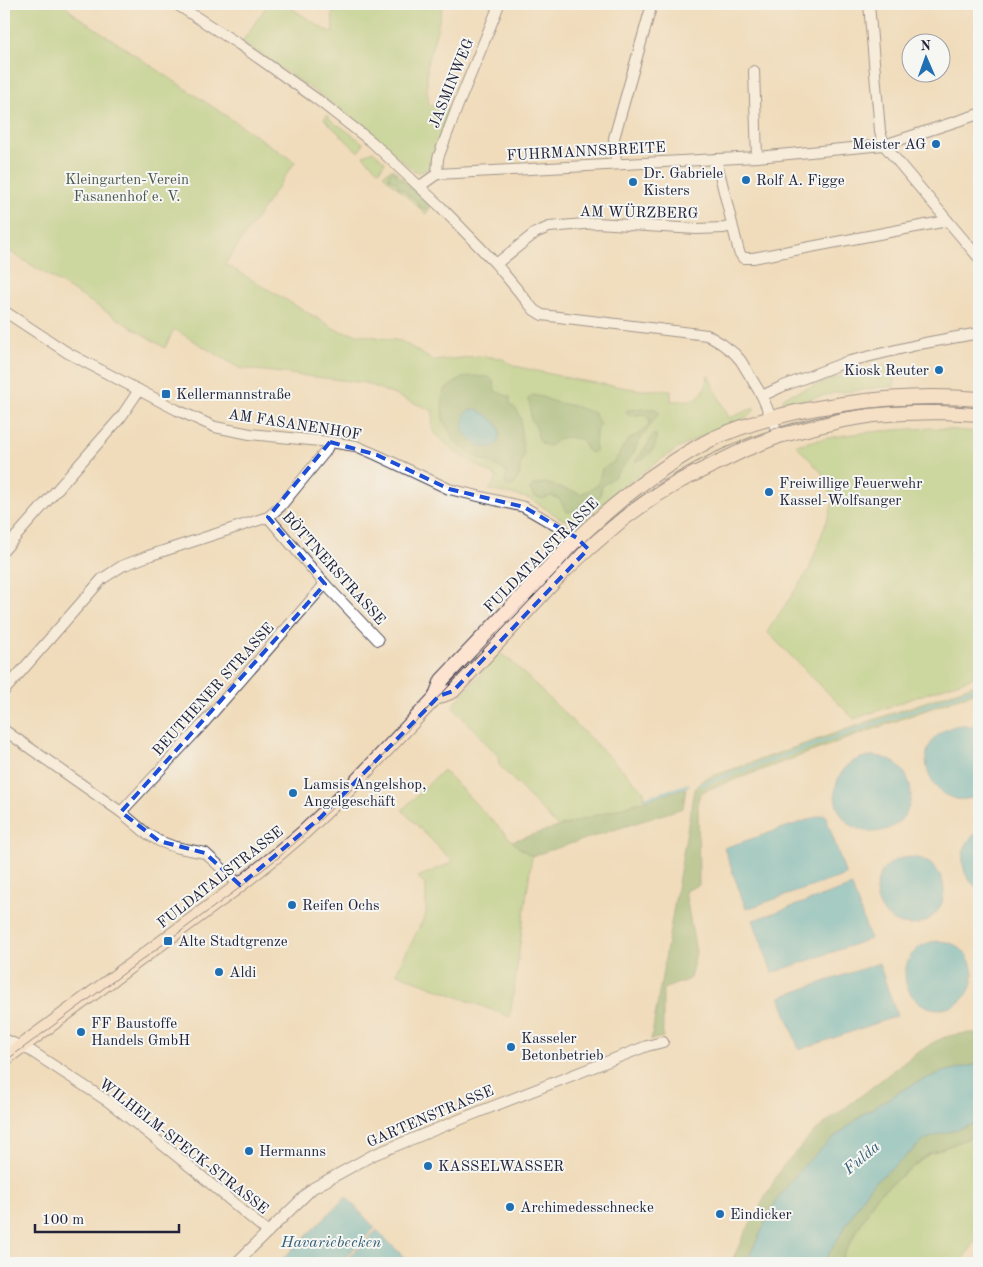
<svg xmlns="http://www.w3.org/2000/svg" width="983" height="1267" viewBox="0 0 983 1267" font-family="'Old Standard TT',serif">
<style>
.green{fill:#a0ce7c;stroke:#61785c}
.forest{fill:#80b16c;stroke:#516a54}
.water{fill:#4db5cb;stroke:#386c83}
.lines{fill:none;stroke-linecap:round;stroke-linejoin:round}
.stream{stroke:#4db5cb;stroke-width:3}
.minor-casing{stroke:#413e4e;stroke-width:12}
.secondary-casing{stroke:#413e4e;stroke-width:16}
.minor{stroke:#fff;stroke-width:10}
.secondary{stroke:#fde4d1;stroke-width:14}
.tram{stroke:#22223b;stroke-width:1}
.marked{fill:none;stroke:#1d4ed8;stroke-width:4;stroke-dasharray:10 6;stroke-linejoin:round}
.poi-dot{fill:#1f6fb2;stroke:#f6f6f2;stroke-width:2}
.labels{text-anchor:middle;stroke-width:4;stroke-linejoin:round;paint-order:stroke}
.street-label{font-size:15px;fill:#22223b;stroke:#f6f6f2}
.poi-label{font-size:15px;fill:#22223b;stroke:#f6f6f2;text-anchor:start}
.park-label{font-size:15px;fill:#48564e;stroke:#f6f6f2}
.water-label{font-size:16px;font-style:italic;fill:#335d75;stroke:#f6f6f2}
</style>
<rect width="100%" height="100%" fill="#f6f6f2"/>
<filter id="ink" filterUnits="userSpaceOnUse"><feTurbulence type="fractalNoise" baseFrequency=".02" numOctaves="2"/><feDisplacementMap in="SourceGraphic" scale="10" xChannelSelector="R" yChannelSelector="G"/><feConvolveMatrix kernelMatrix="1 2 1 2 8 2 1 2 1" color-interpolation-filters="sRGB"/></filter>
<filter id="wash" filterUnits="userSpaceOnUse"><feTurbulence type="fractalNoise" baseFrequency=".0096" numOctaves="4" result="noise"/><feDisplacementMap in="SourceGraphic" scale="20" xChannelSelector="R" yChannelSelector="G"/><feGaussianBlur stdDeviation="1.12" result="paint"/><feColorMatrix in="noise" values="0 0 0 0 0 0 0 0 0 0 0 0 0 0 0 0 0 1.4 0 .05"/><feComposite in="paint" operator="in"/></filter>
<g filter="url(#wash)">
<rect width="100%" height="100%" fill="#f0dcbb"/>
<g class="green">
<path d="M 4,4 L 63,4 L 74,14 L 295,162 L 225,264 L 339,331 L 401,341 L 434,361 L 479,356 L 501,358 L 515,366 L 577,380 L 640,390 L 671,390 L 671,401 C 695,400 703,402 708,375 L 729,418 L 754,408 L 754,411 C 747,420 723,427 713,431 C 664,452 623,486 583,521 C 565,529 544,504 527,498 C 515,495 502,493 489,490 L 497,477 L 454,451 L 432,430 L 433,411 L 366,383 L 239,368 L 174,329 L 165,348 L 4,248 Z"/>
<path d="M 268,4 L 285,4 L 322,28 L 333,33 L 332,4 L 443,4 L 437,30 L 427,64 L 427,90 L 429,104 L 448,109 L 437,145 L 439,147 C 434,161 432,173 415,172 L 376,138 L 326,99 L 242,42 Z"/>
<polygon points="327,115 329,117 328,118 338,126 339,125 363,143 362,147 358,152 324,119"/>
<polygon points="373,151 385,162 379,171 363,156 368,153"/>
<polygon points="391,169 393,169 429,202 430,207 426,214 383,175"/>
<polygon points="898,361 894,386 834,393 789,404 786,405 783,402 783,399 786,396 842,376"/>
<path d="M 933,428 L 979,432 L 979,675 L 854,719 L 767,632 L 809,570 L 831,509 L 833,501 L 822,473 L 796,445 C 841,433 886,430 933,428 Z"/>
<polygon points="499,653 509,659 644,791 645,801 558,827 499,765 498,756 452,706"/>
<polygon points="443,770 518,847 532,856 510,1017 396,973 426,914 426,886 418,877 453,862 402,810"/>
<polygon points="979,1134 979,1237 960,1263 839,1263 877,1195 929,1154"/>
</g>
<g class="forest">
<polygon points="391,171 394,171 399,178 403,180 408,187 417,193 421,199 429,204 430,209 423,209 419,207 417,201 408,195 406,191 398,187 396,181 391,180 389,178 389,173"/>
<polygon points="471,376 489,377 494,382 495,391 510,397 510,404 517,410 521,420 521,434 524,455 520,466 520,474 514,485 508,487 505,484 507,472 493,464 478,458 455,443 443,419 442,405 444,390 462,378"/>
<path d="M 532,395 L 542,397 L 554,402 L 574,406 L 594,413 L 600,424 L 596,432 L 595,451 L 591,453 L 587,450 L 582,440 C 567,436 561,435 550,446 L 542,444 L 538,437 L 537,428 L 531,420 L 530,404 L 528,399 Z"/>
<polygon points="643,409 656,409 659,413 638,443 633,454 614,477 602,486 600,497 584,501 576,511 567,512 559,499 550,496 543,499 533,496 530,489 533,485 545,483 581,494 598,485 602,469 614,462 628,440 637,435 649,424 649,418 644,414 629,416 626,413 627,410"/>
<path d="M 653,435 L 656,435 C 658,448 648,458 635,462 C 638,456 643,453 646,447 C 649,443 650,439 653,435 Z"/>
<path d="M 979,683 L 979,691 L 918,713 L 704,791 L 700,795 L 698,800 L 699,885 L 685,891 L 696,952 L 690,979 L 663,989 L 663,1037 L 651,1040 L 693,795 C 695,788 698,784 704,779 Z"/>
<polygon points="686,788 683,808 532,856 518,847 512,841"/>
<polygon points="970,1033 979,1033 979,1064 943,1072 920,1081 899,1092 865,1113 830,1141 776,1201 746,1263 731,1263 745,1233 782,1167 814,1132 911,1057 934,1042 945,1037 957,1034"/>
<polygon points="979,1122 979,1134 929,1154 877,1195 839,1263 824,1263 825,1260 869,1187 926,1139"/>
</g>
<g class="water">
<path d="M 476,409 C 484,413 493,418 498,426 C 500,429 500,435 499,438 C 497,453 479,448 471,440 C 468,438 466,434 463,431 L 465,414 L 470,410 Z"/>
<path d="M 967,725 L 979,729 L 979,795 C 934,818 901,745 952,727 C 956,725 962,725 967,725 Z"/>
<circle cx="873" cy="794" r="38"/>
<polygon points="825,814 846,875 746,909 724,848"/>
<path d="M 979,831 L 979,889 C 962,879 957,855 970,839 C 972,836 976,833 979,831 Z"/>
<circle cx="910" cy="891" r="34"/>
<polygon points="852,886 870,939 772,973 753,920"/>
<circle cx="939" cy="975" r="34"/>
<polygon points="879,963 897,1016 799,1050 780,997"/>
<polygon points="979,1064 979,1122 926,1139 869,1187 825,1260 824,1263 746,1263 776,1201 803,1166 830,1141 865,1113 899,1092 920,1081 943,1072"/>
<polygon points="346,1197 375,1228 339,1263 286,1263 282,1259"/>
<polygon points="377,1230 410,1263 342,1263"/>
</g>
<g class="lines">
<g class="stream">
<polyline points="700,785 979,687"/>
<polyline points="646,798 688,785"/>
</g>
</g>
</g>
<g filter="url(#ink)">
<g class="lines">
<g class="minor-casing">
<g id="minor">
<polyline points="176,4 240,45 318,100 372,142 441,207 496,264 534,310 542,315 707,335 722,344 735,354 741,361 762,396 779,436"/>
<polyline points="869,4 880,131 884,145 979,258"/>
<polyline points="754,71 757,157"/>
<polyline points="716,159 739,252 743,258 753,258 947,221"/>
<polyline points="616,164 614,138 652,4"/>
<polyline points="437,174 438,158 458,105 495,15 499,4"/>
<polyline points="420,186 437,174 757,157 884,145 979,114"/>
<polyline points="496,264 535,233 549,227 596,223 697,229 724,228 732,226"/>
<polyline points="4,311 68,353 177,410 215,427 250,434 330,442 356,446 377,455 449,489 524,507 577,538 582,542"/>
<polyline points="762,396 781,387 846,362 925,343 979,333"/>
<polyline points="268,517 325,584 378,640"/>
<polyline points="4,550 121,417 139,390"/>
<polyline points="4,691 102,579 122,566 148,556 268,517 280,507 325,452 330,442"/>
<polyline points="4,730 121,812 146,833 159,841 175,847 205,853 240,885"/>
<polyline points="121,812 202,725 325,584"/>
<polyline points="4,1039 31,1051 109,1102 193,1169 268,1232"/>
<polyline points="4,1262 6,1263"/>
<polyline points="236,1263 313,1188 373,1155 471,1115 647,1046 663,1042"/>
</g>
</g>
<g class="secondary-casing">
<g id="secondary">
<polyline points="435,698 453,691 561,574 588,549 623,519 652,498 682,480 746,449 779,436 843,420 874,415 904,413 943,412 979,414"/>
<path d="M 4,1059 L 237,887 L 277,855 L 304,832 L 348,790 L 435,698 L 442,680 C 468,653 494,625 520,598 C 565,549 611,503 667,466 C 681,457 696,447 712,439 C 754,420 798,410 843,404 C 889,397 934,395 979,399"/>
</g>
</g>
<use href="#minor" class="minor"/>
<use href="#secondary" class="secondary"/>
<path class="tram" d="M 4,1062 L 238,889 L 279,857 L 306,833 L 350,791 L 583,544 C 692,441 830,393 979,408"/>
</g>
</g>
<path d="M0 0H983V1267H0ZM 330,442 L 377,455 L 449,489 L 524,507 L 577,538 L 588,549 L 453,691 L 439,696 L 321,817 L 240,885 L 205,853 L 159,841 L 121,812 L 325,584 L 268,517 Z" fill="#f0dcbb" fill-opacity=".55" fill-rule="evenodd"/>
<path class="marked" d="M 330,442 L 377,455 L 449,489 L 524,507 L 577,538 L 588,549 L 453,691 L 439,696 L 321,817 L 240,885 L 205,853 L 159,841 L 121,812 L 325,584 L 268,517 Z"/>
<g class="poi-dot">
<circle cx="936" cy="144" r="5"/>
<circle cx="746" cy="180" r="5"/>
<circle cx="633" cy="182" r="5"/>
<circle cx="939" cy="370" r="5"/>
<rect x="161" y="389" width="10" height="10" rx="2.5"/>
<circle cx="769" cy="492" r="5"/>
<circle cx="293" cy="793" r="5"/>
<circle cx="292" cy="905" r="5"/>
<rect x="163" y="936" width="10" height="10" rx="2.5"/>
<circle cx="219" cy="972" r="5"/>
<circle cx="81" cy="1032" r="5"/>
<circle cx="511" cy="1047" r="5"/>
<circle cx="249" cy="1151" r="5"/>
<circle cx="428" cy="1166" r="5"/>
<circle cx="510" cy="1207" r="5"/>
<circle cx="720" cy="1214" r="5"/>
</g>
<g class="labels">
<g class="street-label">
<text transform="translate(451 83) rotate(-68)" y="5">JASMINWEG</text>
<text transform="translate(586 151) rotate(-3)" y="5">FUHRMANNSBREITE</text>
<text transform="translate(639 212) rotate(1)" y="5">AM WÜRZBERG</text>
<text transform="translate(295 424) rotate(9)" y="5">AM FASANENHOF</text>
<text transform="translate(541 555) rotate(-45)" y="5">FULDATALSTRASSE</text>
<text transform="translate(334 568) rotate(48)" y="5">BÖTTNERSTRASSE</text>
<text transform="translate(213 689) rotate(-48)" y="5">BEUTHENER STRASSE</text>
<text transform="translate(220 877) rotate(-38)" y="5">FULDATALSTRASSE</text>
<text transform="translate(430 1116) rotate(-23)" y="5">GARTENSTRASSE</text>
<text transform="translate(184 1146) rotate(38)" y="5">WILHELM-SPECK-STRASSE</text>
</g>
<g class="poi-label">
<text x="926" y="149" text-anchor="end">Meister AG</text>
<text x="643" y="178">Dr. Gabriele<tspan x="643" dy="17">Kisters</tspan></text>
<text x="756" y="185">Rolf A. Figge</text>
<text x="929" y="375" text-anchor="end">Kiosk Reuter</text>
<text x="176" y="399">Kellermannstraße</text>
<text x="779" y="488">Freiwillige Feuerwehr<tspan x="779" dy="17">Kassel-Wolfsanger</tspan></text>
<text x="303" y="789">Lamsis Angelshop,<tspan x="303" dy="17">Angelgeschäft</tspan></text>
<text x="302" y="910">Reifen Ochs</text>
<text x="178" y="946">Alte Stadtgrenze</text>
<text x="229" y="977">Aldi</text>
<text x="91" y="1028">FF Baustoffe<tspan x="91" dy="17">Handels GmbH</tspan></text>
<text x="521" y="1043">Kasseler<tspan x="521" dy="17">Betonbetrieb</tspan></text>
<text x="259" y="1156">Hermanns</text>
<text x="438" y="1171">KASSELWASSER</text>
<text x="520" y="1212">Archimedesschnecke</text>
<text x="730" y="1219">Eindicker</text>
</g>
<g class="park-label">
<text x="127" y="184">Kleingarten-Verein<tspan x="127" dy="17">Fasanenhof e. V.</tspan></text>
</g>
<g class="water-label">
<text transform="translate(861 1157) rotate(-40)" y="6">Fulda</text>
<text x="331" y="1247">Havariebecken</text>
</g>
</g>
<rect width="983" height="1267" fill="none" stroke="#f6f6f2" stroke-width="20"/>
<g transform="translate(926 58) rotate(358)"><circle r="24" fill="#f6f6f2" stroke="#a1a1a9"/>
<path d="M0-4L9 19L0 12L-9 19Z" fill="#1f6fb2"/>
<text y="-8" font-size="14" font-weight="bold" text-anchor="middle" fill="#22223b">N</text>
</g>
<path d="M35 1224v8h144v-8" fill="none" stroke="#22223b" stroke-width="2.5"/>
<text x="42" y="1224" font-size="15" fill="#22223b" stroke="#f6f6f2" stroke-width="4" paint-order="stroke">100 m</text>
</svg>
